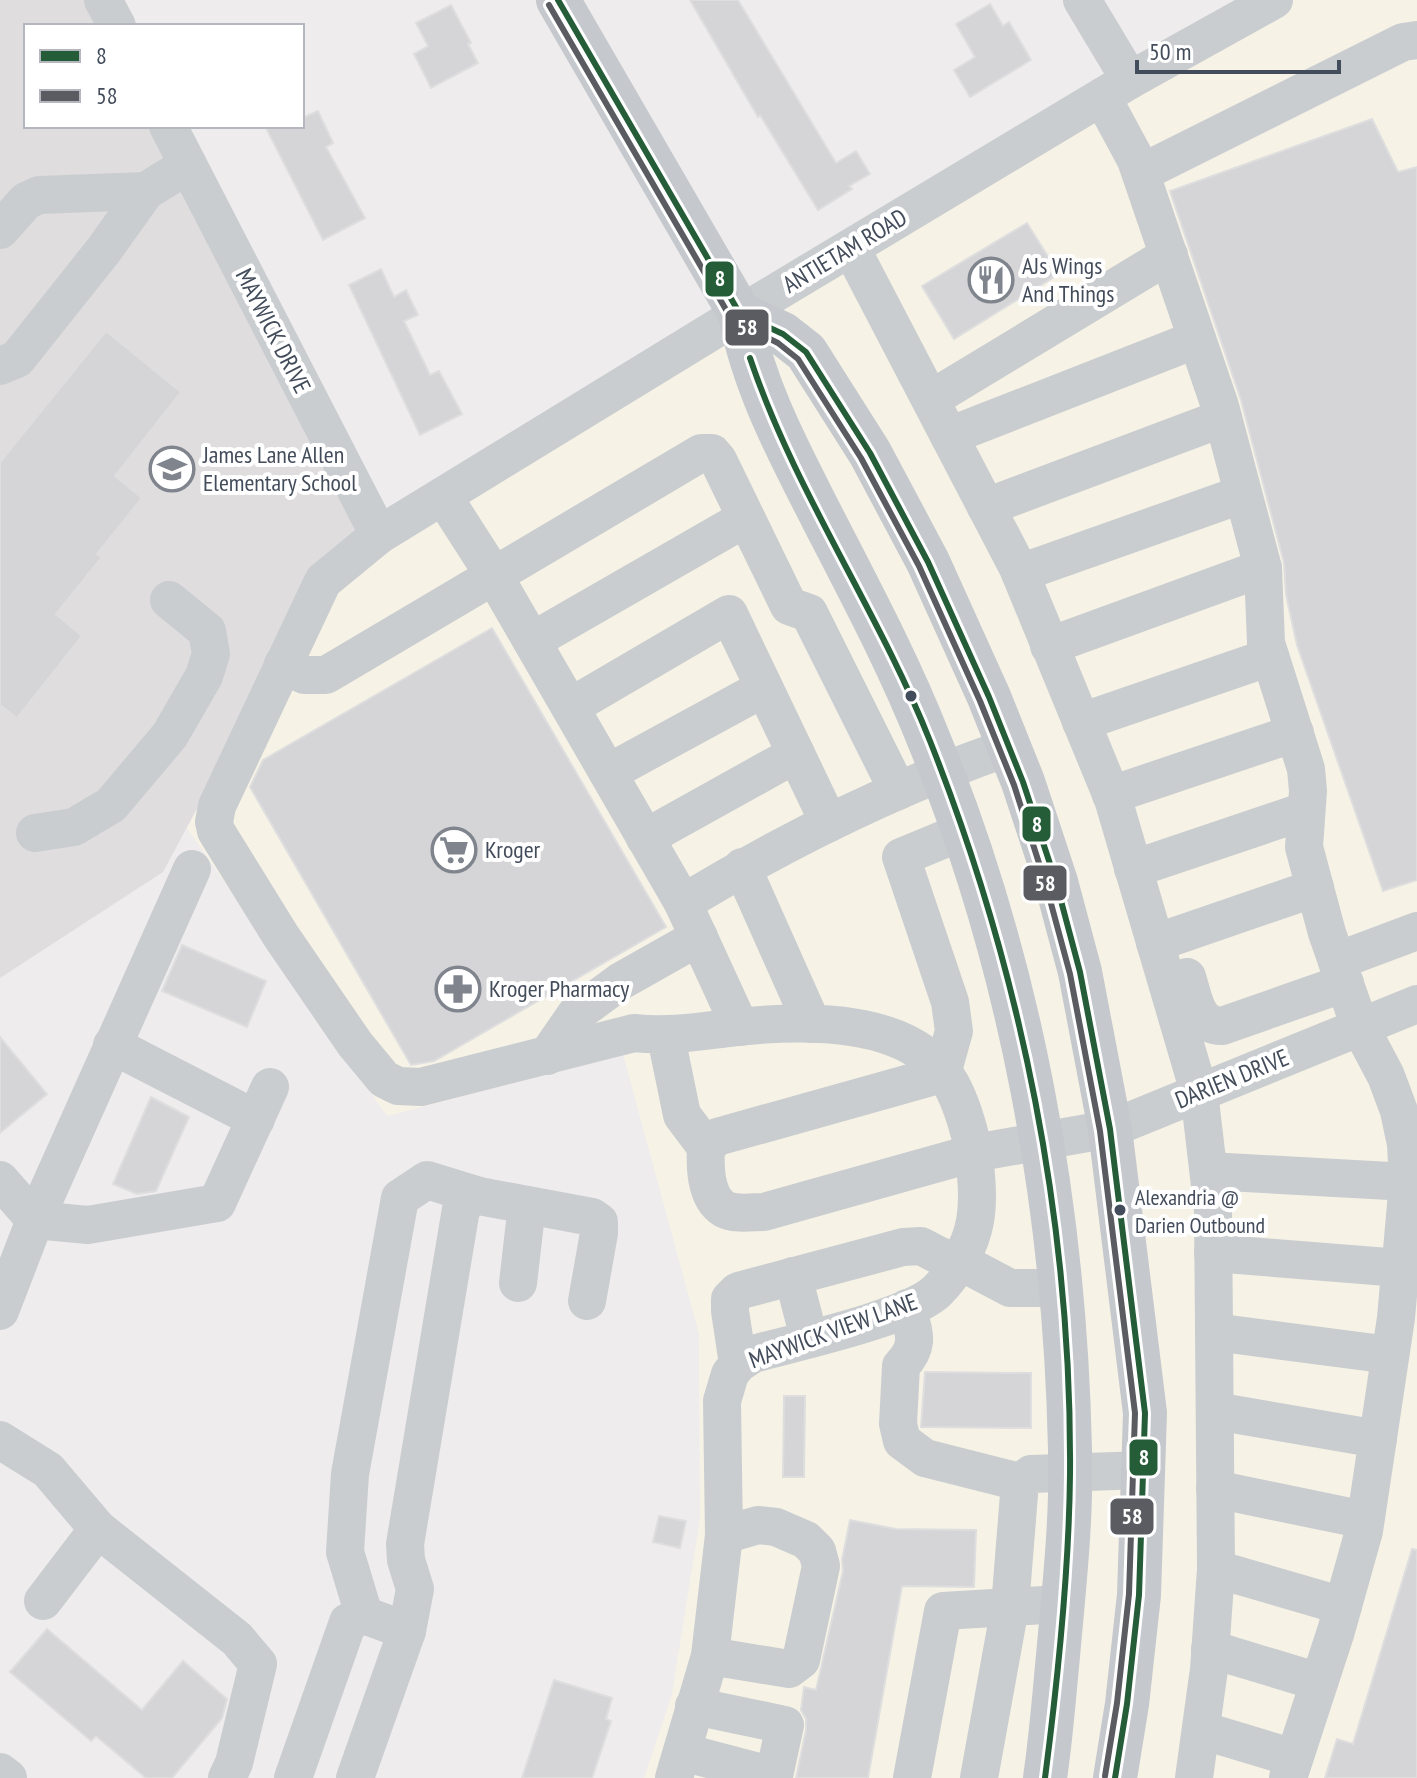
<svg xmlns="http://www.w3.org/2000/svg" width="1417" height="1778" viewBox="0 0 1417 1778" font-family="'PT Sans Narrow',sans-serif">
<style>
.commercial{fill:#f6f3e6}
.education{fill:#dfddde}
.building{fill:#d5d4d7;stroke:#dfdedf;stroke-width:2}
.lines{fill:none;stroke-linecap:round;stroke-linejoin:round}
.minor{stroke:#cacdd0;stroke-width:38}
.major{stroke:#c5c8cd;stroke-width:44}
.bus-1-casing{stroke:#fff;stroke-width:12}
.bus-2-casing{stroke:#fff;stroke-width:12}
.bus-1{stroke:#255d39;stroke-width:6}
.bus-2{stroke:#5a5c61;stroke-width:6}
.bus-dot{fill:#434c5a;stroke:#fff;stroke-width:3}
.labels{text-anchor:middle;stroke-width:8;stroke-linejoin:round;paint-order:stroke}
.bus-label{font-size:22px;fill:#434c5a;stroke:#fff;text-anchor:start}
.street-label{font-size:24px;fill:#434c5a;stroke:#fff}
.poi-label{font-size:24px;fill:#434c5a;stroke:#fff;text-anchor:start}
.line-badge{stroke:#fff;stroke-width:3}
.badge-label{font-size:22px;text-anchor:middle;font-weight:bold;fill:#fff}
</style>
<rect width="100%" height="100%" fill="#eeecec"/>
<polygon class="commercial" points="1275,0 1417,0 1417,1778 644,1778 672,1694 700,1519 699,1334 623,1054 387,1116 187,828 324,571"/>
<polygon class="education" points="0,0 103,0 117,26 26,26 26,126 168,126 379,535 324,571 163,872 0,978"/>
<g class="building">
<polygon points="690,0 738,0 836,163 856,151 870,174 849,186 852,189 818,210 760,115 758,117"/>
<polygon points="990,4 1003,26 1009,22 1031,60 970,97 954,70 975,57 956,24"/>
<polygon points="451,5 471,43 468,44 478,63 431,88 414,54 428,46 416,23"/>
<polygon points="318,111 333,143 326,147 365,218 323,240 265,126 302,126 302,118"/>
<polygon points="1372,119 1398,172 1417,167 1417,880 1383,891 1297,645 1286,595 1284,563 1241,400 1170,191"/>
<polygon points="1027,223 1059,274 954,339 922,286"/>
<polygon points="381,269 394,297 406,290 418,315 404,321 430,375 439,371 462,414 420,435 349,285"/>
<polygon points="106,331 181,392 115,476 142,498 97,554 102,557 56,614 82,636 17,718 0,705 0,462"/>
<polygon points="492,628 666,927 434,1061 411,1065 250,787 263,760"/>
<polygon points="182,945 266,981 247,1027 162,991"/>
<polygon points="0,1037 47,1094 0,1133"/>
<polygon points="151,1097 189,1117 156,1191 137,1194 113,1184"/>
<polygon points="925,1372 1031,1373 1031,1428 921,1427"/>
<polygon points="784,1396 805,1396 804,1477 783,1477"/>
<polygon points="659,1516 686,1521 680,1548 653,1542"/>
<polygon points="850,1520 896,1529 976,1530 974,1587 902,1586 868,1778 796,1778 806,1730 806,1719 801,1710 804,1687 816,1690 843,1571 842,1560"/>
<polygon points="1412,1549 1417,1550 1417,1778 1325,1778 1337,1739 1353,1744"/>
<polygon points="47,1629 142,1710 183,1661 227,1699 222,1718 172,1778 146,1778 96,1736 91,1741 10,1672"/>
<polygon points="554,1680 612,1698 606,1719 611,1721 592,1778 522,1778"/>
</g>
<g class="lines">
<g class="minor">
<polyline points="103,0 117,26"/>
<polyline points="1082,0 1130,80"/>
<polyline points="1102,97 1136,160 1220,406 1263,568 1266,643 1306,769 1308,791 1304,847 1327,933 1360,1027 1386,1076 1399,1111 1406,1144 1408,1182 1396,1318 1364,1531 1336,1631 1288,1778"/>
<polyline points="168,126 379,535"/>
<polyline points="1141,173 1403,42 1417,40"/>
<polyline points="0,230 26,201 39,195 146,191"/>
<polyline points="851,248 1018,568 1113,799 1199,1092 1213,1211 1216,1569 1209,1669 1194,1778"/>
<polyline points="0,366 17,359 103,251 146,191 188,165"/>
<polyline points="931,399 1169,255"/>
<polyline points="949,436 1197,339"/>
<polyline points="443,496 493,574 683,903 740,1027"/>
<polyline points="986,507 1223,418"/>
<polyline points="1020,573 1243,494"/>
<polyline points="532,641 746,518"/>
<polyline points="1049,646 1263,568"/>
<polyline points="283,664 304,675 326,675 701,453 712,453 718,460 789,606 809,613 898,791"/>
<polyline points="570,707 729,614 829,823"/>
<polyline points="1081,722 1270,657"/>
<polyline points="608,773 764,688"/>
<polyline points="1111,795 1295,733"/>
<polyline points="35,833 74,827 111,805 170,735 204,676 211,654 207,631 169,600"/>
<polyline points="645,838 796,754"/>
<polyline points="742,867 812,1024"/>
<polyline points="1133,869 1305,811"/>
<path d="M 683,903 C 787,840 895,787 1009,747"/>
<polyline points="1155,943 1315,888"/>
<polyline points="1337,961 1417,931"/>
<path d="M 1187,977 C 1194,998 1196,1026 1222,1026 L 1345,983"/>
<path d="M 666,1037 L 682,1115 L 706,1147 C 705,1166 705,1197 724,1209 C 735,1215 753,1212 764,1212 L 974,1153 C 969,1129 963,1106 951,1084 C 912,1016 804,1020 737,1027 C 701,1031 671,1037 634,1033 L 421,1087 L 398,1086 L 384,1079 L 355,1044 L 281,936 L 216,831 L 214,822 L 217,806 L 323,581 L 379,535 L 740,314 L 1130,80 L 1274,0"/>
<polyline points="112,1045 256,1119"/>
<polyline points="547,1056 576,1014 621,981 699,937"/>
<polyline points="706,1147 717,1137 942,1074 954,1031 950,1002 901,857 964,831"/>
<polyline points="1209,1171 1408,1182"/>
<polyline points="0,1180 35,1220 88,1225 217,1203 270,1087"/>
<polyline points="1213,1253 1400,1268"/>
<polyline points="793,1276 809,1338"/>
<polyline points="518,1283 527,1205"/>
<path d="M 907,1308 C 914,1333 921,1345 901,1366 L 898,1424 L 902,1441 L 925,1458 L 1020,1482"/>
<polyline points="0,1311 35,1220 192,869"/>
<polyline points="1214,1332 1390,1355"/>
<polyline points="738,1364 730,1311 730,1299 738,1291 903,1247 921,1246 940,1256 959,1261 1010,1288 1061,1288"/>
<polyline points="1215,1411 1378,1439"/>
<polyline points="0,1440 48,1470 98,1529 237,1639 258,1664 234,1763 227,1778"/>
<polyline points="1215,1489 1365,1520"/>
<polyline points="1216,1569 1343,1606"/>
<polyline points="43,1601 98,1529"/>
<polyline points="364,1615 345,1552 350,1474 400,1198 427,1180 479,1196"/>
<polyline points="1210,1649 1319,1682"/>
<polyline points="710,1656 789,1669 801,1660 821,1566 817,1551 806,1540 776,1527 758,1525 724,1535"/>
<polyline points="1201,1730 1294,1758"/>
<polyline points="682,1752 774,1776 785,1725 694,1706"/>
<polyline points="0,1772 8,1778"/>
<polyline points="293,1778 348,1622 364,1615 407,1631 415,1589 406,1560 405,1544 461,1209 468,1200 479,1196 592,1217 599,1222 599,1233 587,1301"/>
<polyline points="355,1778 407,1631"/>
<path d="M 674,1778 L 710,1656 L 724,1535 L 722,1401 L 730,1374 L 738,1364 L 753,1354 C 793,1343 913,1317 938,1290 C 955,1273 971,1245 975,1221 C 979,1199 976,1175 974,1153 L 1110,1129 L 1417,1004"/>
<polyline points="912,1778 943,1611 1010,1607 1020,1482 1031,1474 1143,1470"/>
<polyline points="979,1778 1010,1607 1062,1604"/>
</g>
<g class="major">
<path d="M 558,0 L 740,314 C 754,388 789,452 823,519 C 860,591 899,664 929,740 C 1021,964 1065,1208 1070,1450 C 1072,1519 1064,1588 1058,1656 C 1054,1697 1051,1738 1045,1778"/>
<polyline points="740,314 783,334 806,352 870,453 928,562 989,697 1023,782 1056,882 1080,972 1110,1129 1145,1413 1139,1595 1127,1704 1115,1778"/>
</g>
<g class="bus-1-casing">
<g id="bus-1">
<polyline points="558,0 740,314 783,334 806,352 870,453 928,562 989,697 1023,782 1056,882 1080,972 1110,1129 1145,1413 1139,1595 1127,1704 1115,1778"/>
<path d="M 750,358 C 795,492 878,610 930,741 C 1022,973 1072,1225 1070,1474 C 1069,1575 1058,1678 1045,1778"/>
</g>
</g>
<g class="bus-2-casing">
<polyline id="bus-2" points="549,5 732,320 778,343 798,359 861,458 919,566 980,701 1014,785 1046,885 1070,974 1100,1131 1135,1413 1129,1594 1117,1703 1105,1776"/>
</g>
<use href="#bus-1" class="bus-1"/>
<use href="#bus-2" class="bus-2"/>
</g>
<defs>
<g id="restaurant-ring" transform="scale(2.3)"><circle r="9.5" fill="#fff" stroke="#7f848d" stroke-width="1.5"/><path d="M-5-6h1v4h1v-4h1v4h1v-4h1v5L-1.5 .5V6h-2V.5L-5-1ZM5-6V6H3V1.5H1.5Q1.5-4 5-6Z" fill="#7f848d"/></g>
<g id="school-ring" transform="scale(2.3)"><circle r="9.5" fill="#fff" stroke="#7f848d" stroke-width="1.5"/><path d="M0-5L7-2L0 1L-7-2ZM-4 1L0 2.5L4 1V4Q0 6-4 4Z" fill="#7f848d"/></g>
<g id="supermarket-ring" transform="scale(2.3)"><circle r="9.5" fill="#fff" stroke="#7f848d" stroke-width="1.5"/><path d="M-6-5.5h2.5l.6 2H6L4.5 2H-2.5L-4.4-4H-6ZM-1.5 3.2a1.3 1.3 0 1 0 .1 0ZM3 3.2a1.3 1.3 0 1 0 .1 0Z" fill="#7f848d"/></g>
<g id="pharmacy-ring" transform="scale(2.3)"><circle r="9.5" fill="#fff" stroke="#7f848d" stroke-width="1.5"/><path d="M-2-6h4v4h4v4h-4v4h-4v-4h-4v-4h4Z" fill="#7f848d"/></g>
</defs>
<g fill-rule="evenodd">
<use href="#restaurant-ring" x="991" y="280"/>
<use href="#school-ring" x="172" y="469"/>
<use href="#supermarket-ring" x="454" y="850"/>
<use href="#pharmacy-ring" x="458" y="989"/>
</g>
<g class="bus-dot">
<circle cx="911" cy="696" r="7"/>
<circle cx="1120" cy="1210" r="7"/>
</g>
<g class="labels">
<g class="bus-label">
<text x="1135" y="1205">Alexandria @<tspan x="1135" dy="28">Darien Outbound</tspan></text>
</g>
<g class="street-label">
<text transform="translate(845 251) rotate(-31)" y="8">ANTIETAM ROAD</text>
<text transform="translate(273 331) rotate(63)" y="8">MAYWICK DRIVE</text>
<text transform="translate(1232 1079) rotate(-22)" y="8">DARIEN DRIVE</text>
<text transform="translate(833 1331) rotate(-20)" y="8">MAYWICK VIEW LANE</text>
</g>
<g class="poi-label">
<text x="1022" y="274">AJs Wings<tspan x="1022" dy="28">And Things</tspan></text>
<text x="203" y="463">James Lane Allen<tspan x="203" dy="28">Elementary School</tspan></text>
<text x="485" y="858">Kroger</text>
<text x="489" y="997">Kroger Pharmacy</text>
</g>
</g>
<g class="line-badge">
<rect x="704" y="260" width="31" height="38" rx="8" fill="#255d39"/>
<rect x="724" y="308" width="46" height="39" rx="8" fill="#5a5c61"/>
<rect x="1021" y="805" width="31" height="38" rx="8" fill="#255d39"/>
<rect x="1022" y="864" width="46" height="38" rx="8" fill="#5a5c61"/>
<rect x="1128" y="1438" width="31" height="39" rx="8" fill="#255d39"/>
<rect x="1109" y="1497" width="46" height="39" rx="8" fill="#5a5c61"/>
</g>
<g class="badge-label">
<text x="720" y="286">8</text>
<text x="747" y="335">58</text>
<text x="1037" y="832">8</text>
<text x="1045" y="891">58</text>
<text x="1144" y="1465">8</text>
<text x="1132" y="1524">58</text>
</g>
<rect x="24" y="24" width="280" height="104" fill="#ffffff" stroke="#b4b7bd" stroke-width="2"/>
<rect x="40" y="50" width="40" height="12" fill="#255d39" stroke="#b4b7bd" stroke-width="2"/>
<text x="96" y="64" font-size="24" fill="#434c5a">8</text>
<rect x="40" y="90" width="40" height="12" fill="#5a5c61" stroke="#b4b7bd" stroke-width="2"/>
<text x="96" y="104" font-size="24" fill="#434c5a">58</text>
<path d="M1137 60v12h202v-12" fill="none" stroke="#434c5a" stroke-width="4"/>
<text x="1149" y="60" font-size="24" fill="#434c5a" stroke="#ffffff" stroke-width="6" paint-order="stroke">50 m</text>
</svg>
